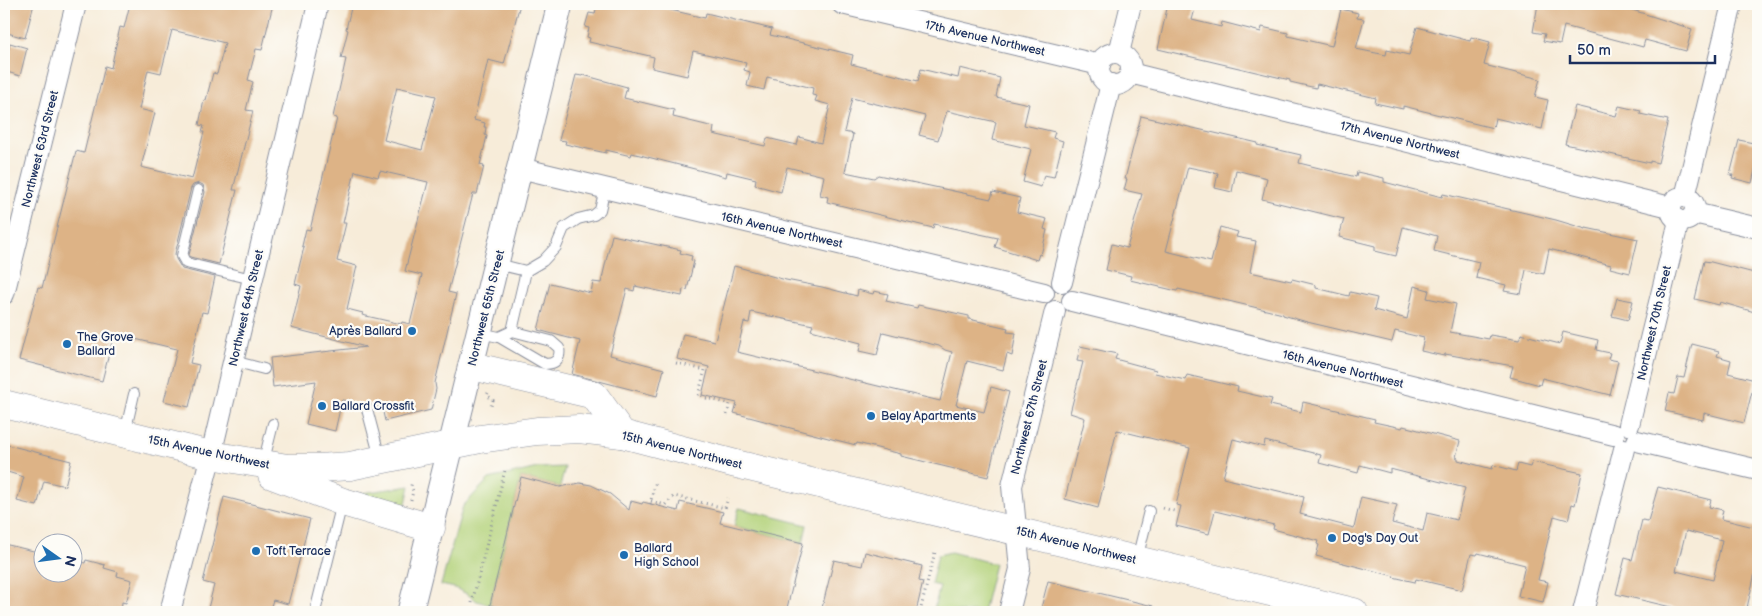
<svg xmlns="http://www.w3.org/2000/svg" width="1762" height="616" viewBox="0 0 1762 616" font-family="'Balsamiq Sans',sans-serif">
<style>
.green{fill:#b3d27a;stroke:#67806c}
.building{fill:#ddb386;fill-rule:evenodd}
.lines{fill:none;stroke-linecap:round;stroke-linejoin:round}
.service-casing{stroke:#898e9c;stroke-width:12}
.minor-casing{stroke:#898e9c;stroke-width:22}
.tertiary-casing{stroke:#898e9c;stroke-width:27}
.primary-casing{stroke:#898e9c;stroke-width:29}
.path{stroke:#898e9c;stroke-width:3;stroke-dasharray:1 4;stroke-linecap:butt}
.service{stroke:#fff;stroke-width:10}
.minor{stroke:#fff;stroke-width:20}
.tertiary{stroke:#fff;stroke-width:25}
.primary{stroke:#fff;stroke-width:28}
.poi-dot{fill:#1f6fb2;stroke:#fdfcf7;stroke-width:2}
.labels{text-anchor:middle;stroke-width:4.5;stroke-linejoin:round;paint-order:stroke}
.street-label{font-size:12px;fill:#1b2f5e;stroke:#fdfcf7}
.poi-label{font-size:12px;fill:#1b2f5e;stroke:#fdfcf7;text-anchor:start}
</style>
<rect width="100%" height="100%" fill="#fdfcf7"/>
<filter id="ink" filterUnits="userSpaceOnUse"><feTurbulence type="fractalNoise" baseFrequency=".02" numOctaves="2"/><feDisplacementMap in="SourceGraphic" scale="10" xChannelSelector="R" yChannelSelector="G"/><feConvolveMatrix kernelMatrix="1 2 1 2 8 2 1 2 1" color-interpolation-filters="sRGB"/></filter>
<filter id="wash" filterUnits="userSpaceOnUse"><feTurbulence type="fractalNoise" baseFrequency=".0096" numOctaves="4" result="noise"/><feDisplacementMap in="SourceGraphic" scale="20" xChannelSelector="R" yChannelSelector="G"/><feGaussianBlur stdDeviation="1.12" result="paint"/><feColorMatrix in="noise" values="0 0 0 0 0 0 0 0 0 0 0 0 0 0 0 0 0 1.4 0 .05"/><feComposite in="paint" operator="in"/></filter>
<g filter="url(#wash)">
<rect width="100%" height="100%" fill="#f7ecd9"/>
<g class="green">
<polygon points="565,467 560,487 521,477 490,605 477,601 467,594 455,588 441,585 463,506 489,479 538,468"/>
<polygon points="410,486 404,512 348,495"/>
<polygon points="739,508 807,525 803,543 734,526"/>
<polygon points="951,552 995,564 983,612 947,612 934,609 940,586 931,584 938,555"/>
</g>
<g id="blocks">
<g class="building">
<polygon points="4,4 34,4 25,38 4,32"/>
<path d="M 130,4 L 273,4 L 262,50 L 256,49 L 248,80 L 253,82 L 246,110 L 253,111 L 233,190 L 237,190 L 219,264 L 190,257 L 189,255 L 205,192 L 203,185 L 199,183 L 193,185 L 191,188 L 175,254 L 176,259 L 182,269 L 215,277 L 207,313 L 202,312 L 190,363 L 199,365 L 189,407 L 164,401 L 177,349 L 114,334 L 102,381 L 19,360 L 38,287 L 42,288 L 76,151 L 84,153 L 105,66 L 111,68 L 120,27 L 124,28 ZM 172,30 L 225,43 L 217,74 L 213,73 L 206,100 L 204,100 L 199,125 L 204,126 L 202,132 L 204,132 L 192,179 L 141,167 L 155,113 L 139,109 L 148,70 L 161,73 Z"/>
<path d="M 352,4 L 520,4 L 504,64 L 488,60 L 474,120 L 485,123 L 484,127 L 486,127 L 485,135 L 487,136 L 480,165 L 484,166 L 477,194 L 473,194 L 448,292 L 456,294 L 435,383 L 436,389 L 431,410 L 385,421 L 382,408 L 373,406 L 368,402 L 362,404 L 342,400 L 335,431 L 306,424 L 316,381 L 273,387 L 270,358 L 366,347 L 291,328 L 301,286 L 295,284 L 304,247 L 302,246 L 306,229 L 310,230 L 337,118 L 333,117 L 346,59 L 341,58 L 348,30 L 346,29 ZM 397,87 L 436,96 L 422,150 L 384,140 ZM 355,171 L 378,177 L 380,171 L 428,182 L 405,271 L 422,275 L 410,324 L 402,322 L 401,324 L 362,315 L 363,313 L 347,309 L 357,266 L 337,261 L 346,223 L 343,223 Z"/>
<polygon points="597,4 645,4 705,18 706,13 772,29 770,35 853,55 851,64 918,81 921,69 958,78 960,68 1000,78 996,97 1029,104 1024,125 1055,132 1053,138 1063,141 1054,177 1044,175 1041,187 1023,182 1031,149 992,140 996,122 947,111 938,140 919,135 925,116 852,98 844,132 853,134 845,172 874,178 878,175 991,199 993,192 1020,198 1017,212 1047,219 1044,229 1047,230 1041,255 1039,254 1037,260 995,247 998,238 934,224 933,228 827,202 828,197 820,195 824,176 787,167 781,192 755,185 756,179 727,172 726,177 632,153 631,156 606,150 606,153 565,144 566,141 559,140 576,75 582,76 583,75 627,87 624,98 674,110 673,117 714,127 713,134 765,146 767,138 797,145 799,137 821,143 830,105 815,101 817,96 812,95 813,88 767,77 764,90 747,86 750,72 744,70 746,63 693,51 687,76 652,68 654,57 589,42 590,38 587,37 589,28 585,27 589,13 595,14"/>
<polygon points="1168,4 1195,9 1192,20 1221,27 1222,22 1261,32 1262,27 1288,33 1288,36 1332,46 1341,9 1358,13 1357,18 1364,19 1356,49 1386,55 1387,50 1409,55 1417,27 1470,41 1471,37 1490,42 1484,65 1540,79 1535,97 1548,100 1542,129 1495,118 1493,128 1403,106 1403,109 1375,103 1376,98 1317,84 1316,88 1290,82 1290,80 1158,49"/>
<polygon points="1538,4 1603,4 1620,8 1620,6 1692,29 1686,51 1645,40 1643,47 1564,26 1560,44 1543,41 1545,34 1533,32"/>
<polygon points="10,43 27,48 20,76 4,71"/>
<polygon points="1575,106 1616,116 1619,106 1641,111 1640,114 1668,120 1658,163 1650,161 1650,163 1565,144"/>
<polygon points="1141,116 1258,143 1257,145 1301,155 1299,163 1356,177 1357,172 1384,178 1384,182 1442,197 1443,194 1556,220 1586,229 1586,228 1638,239 1630,273 1610,268 1611,265 1549,249 1544,274 1526,270 1521,294 1504,291 1506,285 1476,278 1479,262 1434,251 1437,236 1403,227 1396,256 1375,251 1375,246 1339,237 1344,219 1262,199 1267,178 1236,170 1232,192 1215,188 1218,173 1188,167 1166,251 1211,262 1220,227 1238,232 1236,237 1256,241 1250,272 1291,281 1292,279 1316,285 1316,288 1349,296 1350,292 1377,298 1374,310 1407,319 1414,286 1429,290 1427,298 1456,304 1450,332 1489,339 1490,335 1519,340 1521,334 1560,344 1563,332 1598,340 1596,350 1610,353 1608,359 1618,361 1610,395 1542,378 1540,385 1510,377 1513,366 1445,354 1444,356 1421,351 1424,338 1395,331 1392,342 1307,322 1283,315 1283,314 1178,289 1177,291 1130,280 1131,276 1106,270 1112,244 1127,248 1142,194 1124,190 1127,179 1125,179"/>
<polygon points="1739,140 1758,144 1758,157 1752,183 1732,178 1733,175 1730,175"/>
<polygon points="612,235 681,250 680,253 692,256 691,260 694,261 687,290 683,289 682,296 635,286 634,291 627,289 610,355 664,369 657,396 572,374 580,341 538,330 550,283 591,293 593,282 601,283"/>
<polygon points="1704,261 1711,262 1758,274 1758,313 1720,302 1719,305 1695,299"/>
<path d="M 734,266 L 786,280 L 822,287 L 857,296 L 858,290 L 873,294 L 874,291 L 888,294 L 886,301 L 917,308 L 918,305 L 969,316 L 969,319 L 1008,328 L 1007,332 L 1016,333 L 1012,356 L 1007,354 L 1003,370 L 967,361 L 956,405 L 984,412 L 991,387 L 1009,392 L 988,477 L 901,456 L 901,454 L 857,443 L 856,445 L 832,439 L 734,413 L 737,403 L 702,395 L 709,367 L 677,359 L 683,334 L 715,341 ZM 751,312 L 813,325 L 811,330 L 861,343 L 859,351 L 877,355 L 883,332 L 939,346 L 945,350 L 952,352 L 940,401 L 737,352 L 744,322 L 749,323 Z"/>
<polygon points="1617,298 1633,301 1628,320 1612,316"/>
<polygon points="1692,344 1719,351 1717,356 1731,360 1728,373 1755,380 1744,423 1704,413 1703,420 1665,411 1669,393 1674,394 1678,377 1684,378"/>
<path d="M 1080,346 L 1117,354 L 1115,359 L 1156,370 L 1155,373 L 1185,380 L 1187,375 L 1238,387 L 1237,391 L 1272,399 L 1270,405 L 1301,412 L 1303,402 L 1375,419 L 1374,422 L 1402,428 L 1403,426 L 1460,441 L 1456,457 L 1458,458 L 1458,460 L 1492,469 L 1493,465 L 1516,471 L 1518,464 L 1530,467 L 1532,462 L 1582,473 L 1575,505 L 1572,504 L 1568,520 L 1554,516 L 1538,580 L 1548,582 L 1543,602 L 1518,596 L 1525,565 L 1478,553 L 1477,555 L 1471,554 L 1462,590 L 1416,579 L 1415,582 L 1393,577 L 1394,576 L 1316,556 L 1319,545 L 1317,544 L 1318,541 L 1273,529 L 1274,525 L 1215,511 L 1209,534 L 1176,526 L 1181,506 L 1176,505 L 1190,448 L 1117,430 L 1098,508 L 1065,499 L 1085,418 L 1070,413 L 1083,362 L 1077,361 ZM 1233,439 L 1264,447 L 1265,441 L 1321,455 L 1319,463 L 1358,473 L 1360,465 L 1390,473 L 1390,469 L 1465,488 L 1457,520 L 1427,513 L 1423,531 L 1392,523 L 1397,505 L 1361,497 L 1354,528 L 1300,514 L 1304,497 L 1223,478 Z"/>
<polygon points="4,444 71,461 65,486 44,481 37,506 17,501 24,477 4,471"/>
<polygon points="521,477 560,487 580,483 591,485 610,494 629,510 631,501 642,504 643,502 678,511 680,502 723,512 720,523 803,543 786,612 521,612 490,605"/>
<path d="M 1658,487 L 1711,500 L 1709,507 L 1723,510 L 1721,519 L 1758,528 L 1758,560 L 1746,612 L 1692,612 L 1616,594 L 1625,558 L 1632,560 L 1642,520 L 1648,521 ZM 1686,531 L 1722,540 L 1713,580 L 1676,571 Z"/>
<polygon points="224,497 310,519 288,604 273,600 269,612 207,612 214,585 203,582"/>
<polygon points="4,544 42,553 42,574 72,574 72,560 85,563 86,560 105,565 104,568 118,572 117,576 132,580 126,603 122,602 121,612 4,612"/>
<polygon points="865,552 922,566 919,581 923,582 916,612 821,612 834,560 862,566"/>
<polygon points="1048,581 1153,606 1153,612 1040,612"/>
</g>
</g>
</g>
<g filter="url(#ink)">
<use href="#blocks" fill-opacity="0" stroke="#898e9c" stroke-width="1"/>
<g class="lines">
<g class="service-casing">
<g id="service">
<polyline points="198,190 182,256 186,263 252,279"/>
<polyline points="497,264 526,271 543,261 556,247 564,228 578,219 594,215 600,210 605,188"/>
<polyline points="512,331 526,271"/>
<path d="M 480,333 L 499,337 L 512,331 L 551,341 L 559,348 C 561,358 556,364 545,364 L 499,337"/>
<polyline points="233,361 264,369"/>
<polyline points="367,409 380,458"/>
<polyline points="125,433 134,394"/>
<polyline points="263,464 273,424"/>
<polyline points="1137,559 1149,511"/>
<polyline points="315,612 342,503"/>
</g>
</g>
<g class="minor-casing">
<g id="minor">
<polyline points="842,4 1100,65"/>
<polyline points="1119,53 1131,4"/>
<circle cx="1115" cy="69" r="16"/>
<polyline points="1130,73 1670,207"/>
<polyline points="520,168 1044,293"/>
<circle cx="1683" cy="209" r="12"/>
<polyline points="1685,197 1732,4"/>
<polyline points="1694,213 1758,228"/>
<polyline points="1062,282 1111,84"/>
<polyline points="4,294 76,4"/>
<polyline points="1072,301 1614,435"/>
<polyline points="1629,425 1679,221"/>
<polyline points="1637,441 1758,470"/>
<polyline points="170,612 211,455 318,4"/>
<polyline points="1009,612 1020,569 1012,486 1055,311"/>
<polyline points="1583,612 1624,449"/>
</g>
</g>
<g class="tertiary-casing">
<polyline id="tertiary" points="410,612 560,4"/>
</g>
<g class="primary-casing">
<g id="primary">
<polyline points="472,366 594,395 622,434"/>
<polyline points="4,404 211,455 287,468 319,468 350,466 480,439 537,431 579,429 622,434 736,464 1354,612"/>
<polyline points="272,475 343,502 431,528"/>
</g>
</g>
<g class="path">
<polyline points="676,363 705,370 698,396 730,404 726,418"/>
<polyline points="488,393 487,395 493,400 491,406"/>
<polyline points="411,500 413,491 411,486 412,481"/>
<polyline points="651,501 665,505 674,496 725,508 728,498"/>
<polyline points="650,504 656,481"/>
<polyline points="1163,508 1174,511"/>
<polyline points="472,603 505,470"/>
<polyline points="920,612 935,552"/>
</g>
<use href="#service" class="service"/>
<use href="#minor" class="minor"/>
<use href="#tertiary" class="tertiary"/>
<use href="#primary" class="primary"/>
</g>
</g>
<g class="poi-dot">
<circle cx="412" cy="331" r="5"/>
<circle cx="67" cy="344" r="5"/>
<circle cx="322" cy="406" r="5"/>
<circle cx="871" cy="416" r="5"/>
<circle cx="1332" cy="538" r="5"/>
<circle cx="256" cy="551" r="5"/>
<circle cx="624" cy="555" r="5"/>
</g>
<g class="labels">
<g class="street-label">
<text transform="translate(985 38) rotate(13)" y="4">17th Avenue Northwest</text>
<text transform="translate(1400 140) rotate(14)" y="4">17th Avenue Northwest</text>
<text transform="translate(40 149) rotate(-76)" y="4">Northwest 63rd Street</text>
<text transform="translate(782 230) rotate(13)" y="4">16th Avenue Northwest</text>
<text transform="translate(246 308) rotate(-77)" y="4">Northwest 64th Street</text>
<text transform="translate(486 308) rotate(-76)" y="4">Northwest 65th Street</text>
<text transform="translate(1654 323) rotate(-77)" y="4">Northwest 70th Street</text>
<text transform="translate(1343 369) rotate(14)" y="4">16th Avenue Northwest</text>
<text transform="translate(1029 417) rotate(-76)" y="4">Northwest 67th Street</text>
<text transform="translate(682 450) rotate(14)" y="4">15th Avenue Northwest</text>
<text transform="translate(209 452) rotate(12)" y="4">15th Avenue Northwest</text>
<text transform="translate(1076 545) rotate(14)" y="4">15th Avenue Northwest</text>
</g>
<g class="poi-label">
<text x="402" y="335" text-anchor="end">Après Ballard</text>
<text x="77" y="341">The Grove<tspan x="77" dy="14">Ballard</tspan></text>
<text x="332" y="410">Ballard Crossfit</text>
<text x="881" y="420">Belay Apartments</text>
<text x="1342" y="542">Dog's Day Out</text>
<text x="634" y="552">Ballard<tspan x="634" dy="14">High School</tspan></text>
<text x="266" y="555">Toft Terrace</text>
</g>
</g>
<rect width="1762" height="616" fill="none" stroke="#fdfcf7" stroke-width="20"/>
<g transform="translate(58 558) rotate(104)"><circle r="24" fill="#fdfcf7" stroke="#a3aaba"/>
<path d="M0-4L9 19L0 12L-9 19Z" fill="#1f6fb2"/>
<text y="-8" font-size="14" font-weight="bold" text-anchor="middle" fill="#1b2f5e">N</text>
</g>
<path d="M1570 55v8h145v-8" fill="none" stroke="#1b2f5e" stroke-width="2.5"/>
<text x="1577" y="55" font-size="15" fill="#1b2f5e" stroke="#fdfcf7" stroke-width="4" paint-order="stroke">50 m</text>
</svg>
